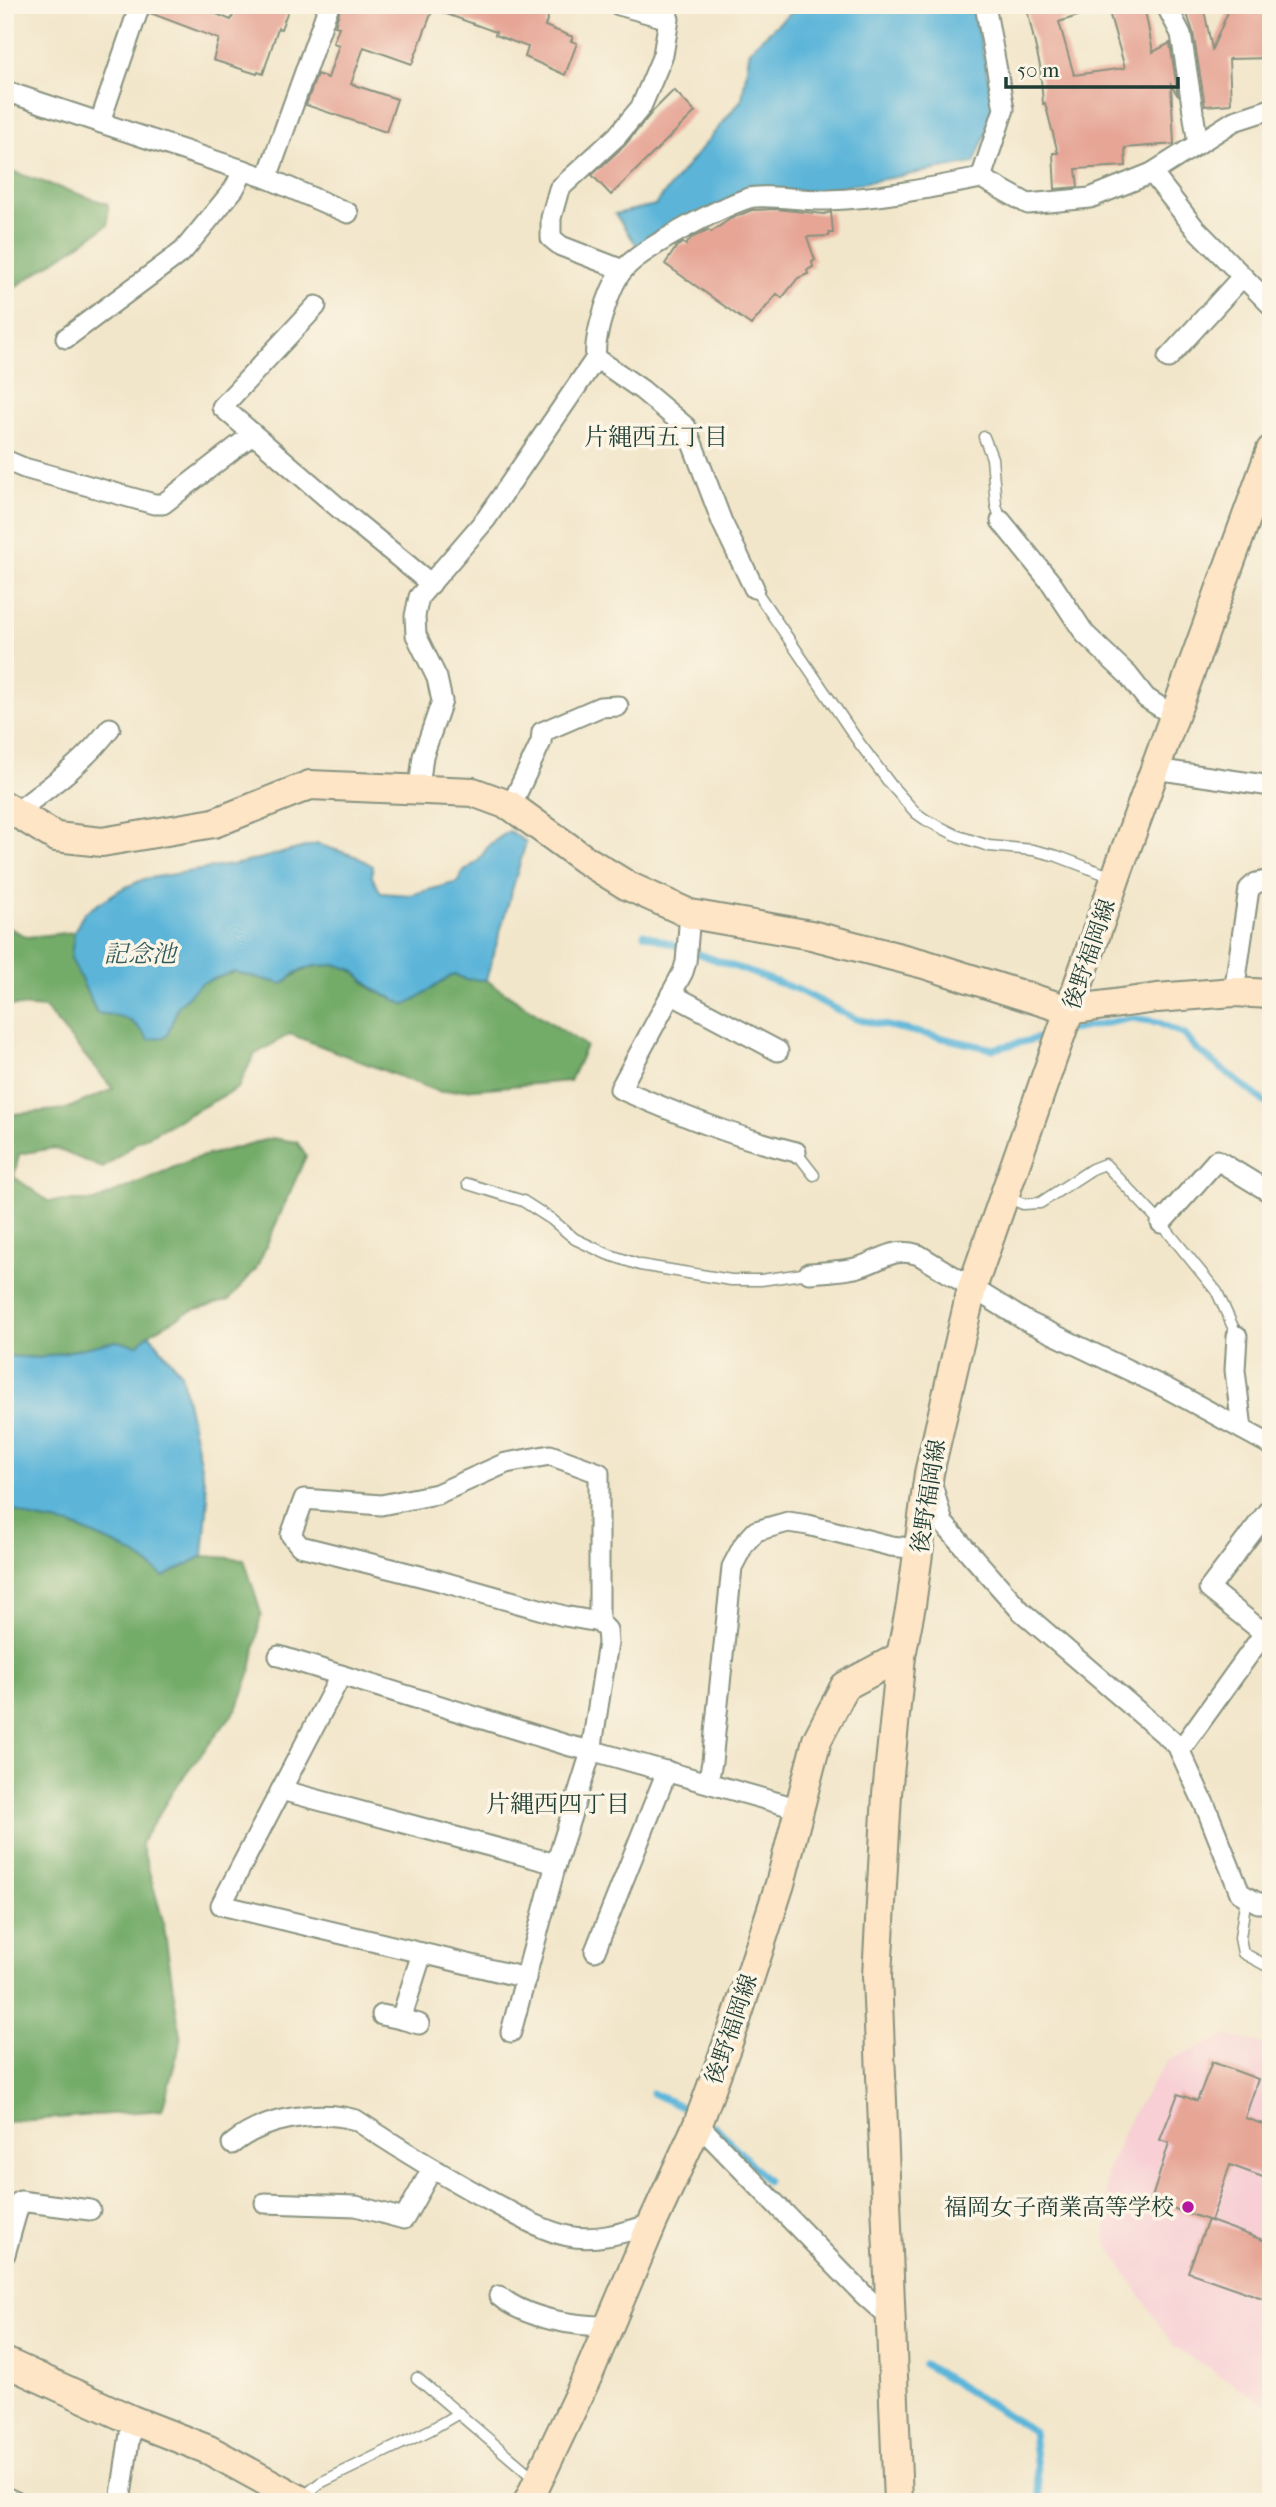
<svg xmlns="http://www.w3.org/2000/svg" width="1276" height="2507" viewBox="0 0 1276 2507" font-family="'IM FELL French Canon','Noto Serif JP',serif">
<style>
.built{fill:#f7cfd4}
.forest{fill:#73ab69;stroke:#49744e;stroke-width:2}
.water{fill:#5bb5d9;stroke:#3d7986;stroke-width:2}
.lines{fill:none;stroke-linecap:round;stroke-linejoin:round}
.stream{stroke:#5bb5d9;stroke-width:7}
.building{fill:#e6a595}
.lane-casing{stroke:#88927f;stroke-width:13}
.street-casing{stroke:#88927f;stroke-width:23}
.secondary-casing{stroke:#88927f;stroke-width:32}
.lane{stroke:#fff;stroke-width:10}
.street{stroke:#fff;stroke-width:19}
.secondary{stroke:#fde5c5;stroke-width:28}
.poi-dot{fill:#b5179e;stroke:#fcf5e5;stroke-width:2.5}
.labels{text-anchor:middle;stroke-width:7;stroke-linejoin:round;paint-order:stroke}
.street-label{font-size:23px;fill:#1f3d34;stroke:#fcf5e5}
.poi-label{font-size:23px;fill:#1f3d34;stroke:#fcf5e5;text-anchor:end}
.neighbourhood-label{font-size:24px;fill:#1f3d34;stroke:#fcf5e5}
.water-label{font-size:24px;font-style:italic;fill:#2e5b5d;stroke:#fcf5e5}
</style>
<rect width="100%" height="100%" fill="#fcf5e5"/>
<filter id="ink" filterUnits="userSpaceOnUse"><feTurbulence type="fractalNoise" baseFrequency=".0143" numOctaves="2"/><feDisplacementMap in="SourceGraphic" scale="14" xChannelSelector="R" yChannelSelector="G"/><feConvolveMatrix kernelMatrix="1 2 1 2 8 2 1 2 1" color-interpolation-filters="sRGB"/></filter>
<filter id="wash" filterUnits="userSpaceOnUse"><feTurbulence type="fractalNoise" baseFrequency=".00686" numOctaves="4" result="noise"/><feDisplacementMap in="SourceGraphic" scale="28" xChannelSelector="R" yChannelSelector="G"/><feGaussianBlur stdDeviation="1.57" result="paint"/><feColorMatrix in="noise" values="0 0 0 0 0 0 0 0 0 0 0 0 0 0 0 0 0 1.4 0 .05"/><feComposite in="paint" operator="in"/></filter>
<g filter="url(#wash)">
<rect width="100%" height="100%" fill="#f2e6ca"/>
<polygon class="built" points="1228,2035 1271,2046 1271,2408 1173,2346 1106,2242 1107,2172 1130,2118 1167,2061"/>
<g class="forest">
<polygon points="5,169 108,204 108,225 5,294"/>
<path d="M 5,926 L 27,937 L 74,932 L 72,958 L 96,1013 L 124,1016 L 139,1027 L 167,1035 L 178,1006 L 201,983 L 234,972 L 283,984 C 301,968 331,956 354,972 C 362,977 367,986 375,991 C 384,996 396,1000 406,1005 L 454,974 L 465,979 L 486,980 L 586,1046 L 570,1081 L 439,1092 L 290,1034 L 254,1055 L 238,1088 L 137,1142 L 103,1168 L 54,1148 L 19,1154 L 14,1177 L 48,1201 L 95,1201 L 193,1159 L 272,1138 L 297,1142 L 306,1156 L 256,1269 L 229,1300 L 190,1311 L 149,1334 L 137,1345 L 116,1341 L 39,1358 L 5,1356 L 5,1115 L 66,1109 L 113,1089 L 45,1008 L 5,1005 Z"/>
<polygon points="5,1506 32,1518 71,1525 117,1545 141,1559 164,1577 203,1556 244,1559 261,1613 251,1671 238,1707 175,1788 141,1843 163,1921 181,2041 162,2110 5,2122"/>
</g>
<g class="water">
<polygon points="799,5 973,5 995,111 974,163 816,191 746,190 638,247 615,214 655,205 742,99 750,49"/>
<path d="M 509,831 L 526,842 L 486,980 L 465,979 L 454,974 L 406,1005 L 375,990 L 353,970 L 338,965 L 315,966 L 297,972 L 283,984 L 234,972 L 201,983 L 178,1006 L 167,1036 L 149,1040 C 132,1017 124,1016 97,1013 L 71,958 L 74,932 L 84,913 L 120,890 L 144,879 L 242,863 L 317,844 L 355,856 L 373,866 L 372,877 L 381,893 L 410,895 L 458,882 L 462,873 L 478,861 L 489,845 Z"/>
<polygon points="149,1334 181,1373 208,1499 203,1556 164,1577 141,1559 117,1545 71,1525 32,1518 5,1506 5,1356 39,1358 116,1341 137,1345"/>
</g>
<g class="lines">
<g class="stream">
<polyline points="644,934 796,989 856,1019 993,1049 1052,1035"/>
<polyline points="1071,1030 1132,1018 1157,1022 1185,1035 1195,1048 1271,1107"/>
<polyline points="652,2093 684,2108"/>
<polyline points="715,2126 767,2181"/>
<polyline points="924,2364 1033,2431 1040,2502"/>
</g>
</g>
<g id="blocks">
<g class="building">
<polygon points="152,5 194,5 231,20 237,5 290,5 281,29 278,28 263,74 258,72 257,74 213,60 219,39 150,13"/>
<polygon points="341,5 552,5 545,26 573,37 571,41 577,43 565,75 525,57 528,47 495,35 496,32 433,9 412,64 364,47 351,84 397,99 386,132 306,105 317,74 328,78 339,45 333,43 339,27 335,26"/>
<polygon points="1026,5 1098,5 1099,9 1059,22 1074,75 1125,68 1107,5 1144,5 1153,52 1170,43 1178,96 1171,85 1174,144 1125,148 1126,166 1076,169 1078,187 1055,189 1053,153 1058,153 1045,103 1043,104 1040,66"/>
<polygon points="1184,5 1203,5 1212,49 1231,5 1271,5 1271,58 1229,59 1231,104 1205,106 1193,32"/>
<polygon points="674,90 695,112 611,195 592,175 625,145 653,111"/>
<polygon points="775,209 824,214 831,212 833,233 829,233 829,236 807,237 815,260 812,262 813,267 807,270 808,274 798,278 782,298 777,294 751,325 665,264 677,246 683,243 686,245 691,238 708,230 711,232 730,219 752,210"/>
<polygon points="1212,2062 1258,2079 1245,2118 1271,2127 1271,2180 1230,2165 1211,2221 1151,2201 1169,2143 1160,2140 1178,2094 1197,2101"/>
<polygon points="1208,2220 1271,2243 1271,2301 1188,2272"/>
</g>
</g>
</g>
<g filter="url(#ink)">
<use href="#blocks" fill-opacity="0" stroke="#88927f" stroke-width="2"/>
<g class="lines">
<g class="lane-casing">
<g id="lane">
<polyline points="669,19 676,5"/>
<polyline points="984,437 992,458 996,505 1001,521"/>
<polyline points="754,588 860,744 891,785 916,813 926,820 958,836 989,846 1033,850 1057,856 1112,877"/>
<polyline points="796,1152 814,1175"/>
<polyline points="468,1184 523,1201 551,1219 575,1239 607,1254 640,1265 731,1280 761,1280 809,1273"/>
<polyline points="1007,1197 1023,1204 1040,1203 1092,1169 1105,1164 1161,1223 1217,1292 1237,1336"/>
<polyline points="1246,1896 1240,1938 1243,1953 1271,1968"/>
<polyline points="417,2378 535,2479"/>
<polyline points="303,2497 320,2483 430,2430 459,2413"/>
</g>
</g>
<g class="street-casing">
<g id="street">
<polyline points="329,5 267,178 348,213"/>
<polyline points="619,5 669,19 663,55 641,107 617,136 559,189 551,218 551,238 561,246 623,270"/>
<polyline points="1166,5 1181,34 1198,144"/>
<polyline points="5,91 267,178"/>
<polyline points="100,122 140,5"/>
<polyline points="1152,173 1194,227 1271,305"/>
<polyline points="981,178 1028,204 1090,198 1152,173 1234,121 1271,109"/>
<polyline points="316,306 222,407 348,516 431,584"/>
<polyline points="66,338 183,251 234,189 244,170"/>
<polyline points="596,358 642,390 686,427 722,522 754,588"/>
<polyline points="1168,358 1242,277"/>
<polyline points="5,460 24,468 154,504 163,504 253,434"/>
<polyline points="1001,521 1052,584 1085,634 1128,675 1146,698 1174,716"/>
<polyline points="1155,769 1271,786"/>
<path d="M 419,788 L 423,756 L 442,701 L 437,678 L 416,635 L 415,616 L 419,597 L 486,519 L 596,358 C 593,338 610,284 624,269 C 642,248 721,207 749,198 C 764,194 808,201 828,200 C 880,198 930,188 981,178 L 1004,109 L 985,5"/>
<polyline points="511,806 541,742 542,732 600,707 618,706"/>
<path d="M 15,813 C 49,787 85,762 110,728"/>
<path d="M 690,914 L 686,962 L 683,972 L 620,1089 C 678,1114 734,1137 796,1152"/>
<polyline points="1234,992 1249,889 1256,883 1271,880"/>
<polyline points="671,994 778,1051"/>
<polyline points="1161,1223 1217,1160 1271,1193"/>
<path d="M 809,1273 C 824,1272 840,1271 855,1268 C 881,1262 891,1246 919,1255 L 1026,1321 L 1168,1389 L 1271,1445"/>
<polyline points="1237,1336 1235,1370 1242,1429"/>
<polyline points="932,1484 943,1523 1021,1611 1177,1745 1207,1810 1240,1893 1258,1903 1271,1903"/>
<polyline points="1264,1633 1209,1589 1271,1507"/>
<polyline points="279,1656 570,1746 601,1753 800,1809"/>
<polyline points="341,1675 221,1905 526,1978"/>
<polyline points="1179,1748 1186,1742 1270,1625"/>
<polyline points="708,1782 712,1762 732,1567 744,1544 756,1531 788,1522 808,1525 891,1546 919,1549"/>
<polyline points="281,1790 556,1864"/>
<polyline points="595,1951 667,1771"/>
<polyline points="382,2015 401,2019 422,1953"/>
<polyline points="401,2019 419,2024"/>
<polyline points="511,2032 556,1864 591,1752 608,1643 607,1630 599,1622 599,1473 550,1455 506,1463 437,1494 381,1505 304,1499 291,1535 300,1546 440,1581 564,1616 599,1622"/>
<polyline points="698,2124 864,2295 891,2319"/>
<path d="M 232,2144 C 264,2118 317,2109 356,2120 C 400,2149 444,2176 490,2201 C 515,2214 540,2230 568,2236 C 597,2242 625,2232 652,2224"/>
<polyline points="265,2203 356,2206 404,2219 432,2169"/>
<polyline points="5,2254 20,2201 90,2210"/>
<path d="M 499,2296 C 527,2319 573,2326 609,2326"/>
<polyline points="5,2497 16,2502"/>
<polyline points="120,2502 132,2420"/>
</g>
</g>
<g class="secondary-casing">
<g id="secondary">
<polyline points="5,806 56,837 102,842 214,823 310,785 473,792 511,806 584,859 628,886 690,914 811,935 924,964 1069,1010 1157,998 1234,992 1271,994"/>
<polyline points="5,2362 132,2420 209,2450 304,2502"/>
<polyline points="528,2502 589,2373 652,2224 698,2124 734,2026 780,1884 817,1740 845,1686 901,1656"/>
<polyline points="898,2502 877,1976 887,1794 901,1656 911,1605 929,1473 972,1288 1119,868 1271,450"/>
</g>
</g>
<use href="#lane" class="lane"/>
<use href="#street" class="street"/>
<use href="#secondary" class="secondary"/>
</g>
</g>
<circle class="poi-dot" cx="1188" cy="2207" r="7"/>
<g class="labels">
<g class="street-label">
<text transform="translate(1089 954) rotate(-71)" y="8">後野福岡線</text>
<text transform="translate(928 1496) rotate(-81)" y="8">後野福岡線</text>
<text transform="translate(731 2029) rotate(-71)" y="8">後野福岡線</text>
</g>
<g class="poi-label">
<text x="1174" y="2215">福岡女子商業高等学校</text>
</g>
<g class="neighbourhood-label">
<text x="656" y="445">片縄西五丁目</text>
<text x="558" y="1812">片縄西四丁目</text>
</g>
<g class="water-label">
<text x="140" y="962">記念池</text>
</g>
</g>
<rect width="1276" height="2507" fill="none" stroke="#fcf5e5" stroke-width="28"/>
<path d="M1006 77v10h172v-10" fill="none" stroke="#1f3d34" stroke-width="3.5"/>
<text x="1017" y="77" font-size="21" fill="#1f3d34" stroke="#fcf5e5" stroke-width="5" paint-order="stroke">50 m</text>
</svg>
